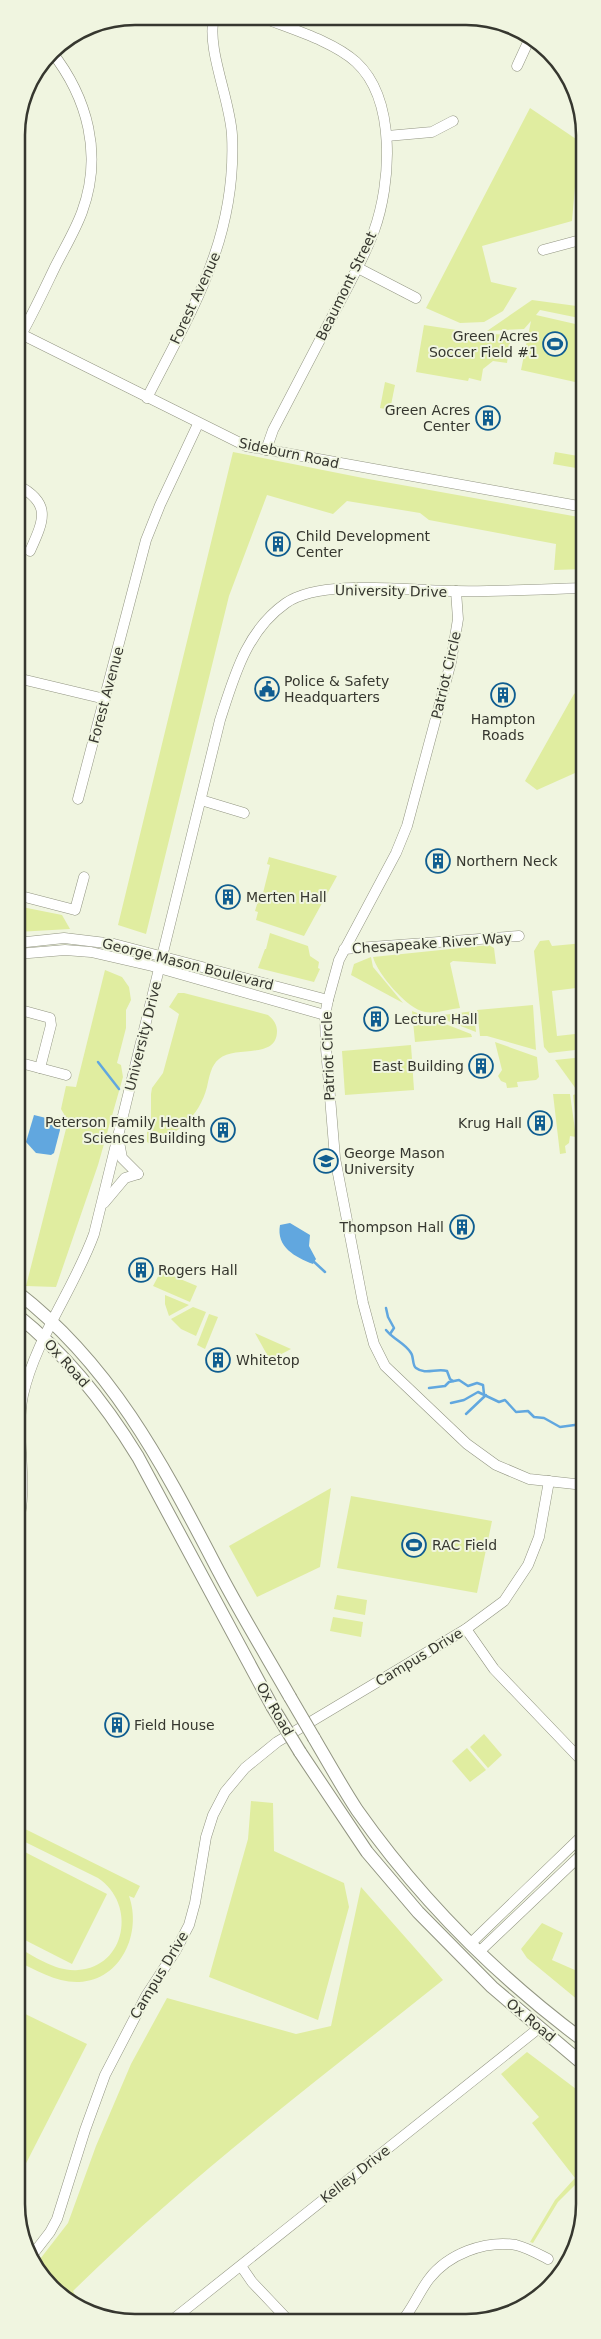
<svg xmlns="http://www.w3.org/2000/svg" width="601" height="2339" viewBox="0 0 601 2339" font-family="'DejaVu Sans',sans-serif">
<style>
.green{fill:#e0eda0}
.water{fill:#61a7df}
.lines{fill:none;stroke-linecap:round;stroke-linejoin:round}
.stream{stroke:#61a7df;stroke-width:2.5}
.minor-casing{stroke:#929582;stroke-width:11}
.major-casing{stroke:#929582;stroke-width:14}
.minor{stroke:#fff;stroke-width:10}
.major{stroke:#fff;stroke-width:12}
.major-bridge-casing{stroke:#929582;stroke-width:14;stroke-linecap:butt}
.major-bridge{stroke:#fff;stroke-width:12}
.labels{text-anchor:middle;stroke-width:4;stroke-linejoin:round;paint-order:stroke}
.street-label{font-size:14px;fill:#36372f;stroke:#f0f5e0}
.poi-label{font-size:14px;fill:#36372f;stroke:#f0f5e0;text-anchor:start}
.rim{fill:none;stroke:#36372f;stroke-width:2.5}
</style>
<rect width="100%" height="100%" fill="#f0f5e0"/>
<g class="green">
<polygon points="530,108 579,141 572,221 482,246 491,282 517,288 503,311 484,322 460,323 426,308"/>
<polygon points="532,300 584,307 584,319 540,310 536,315 584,326 584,384 521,370 531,321 524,329 487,331"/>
<polygon points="424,325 476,333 511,335 507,363 493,361 483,369 481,381 469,378 468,381 416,372"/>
<polygon points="385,382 395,385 390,410 380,408"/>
<polygon points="233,452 363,478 584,518 584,569 554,570 556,544 429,520 420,513 347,501 333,514 267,495 229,596 146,934 118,925"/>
<polygon points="555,452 578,456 576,468 553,464"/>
<polygon points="584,687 584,769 537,790 525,781 574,694"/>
<polygon points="269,857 337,876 304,936 256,920 258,912 255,911 258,901 261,901 270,865 267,864"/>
<polygon points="17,906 62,915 70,929 17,932"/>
<polygon points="270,933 308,946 310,956 319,962 318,968 320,969 314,982 258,968 265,949 266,949"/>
<polygon points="549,940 552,946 584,943 584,987 552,991 557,1036 584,1033 584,1049 549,1053 544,1047 534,951 540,941"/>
<path d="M 489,945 L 494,948 L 496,964 L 453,961 L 450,963 L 460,1008 C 450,1009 435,1014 425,1012 C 407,1009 377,973 373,957 Z"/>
<polygon points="371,957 373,967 403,1003 351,975 354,964"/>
<polygon points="105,970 122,977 129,987 131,1000 126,1010 126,1028 117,1063 121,1065 123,1077 98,1165 56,1287 26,1286 68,1121 61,1109 66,1086 76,1087"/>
<path d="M 178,993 L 184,993 L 268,1015 C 273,1019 277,1024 277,1031 C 277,1060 235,1045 219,1059 C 211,1065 209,1078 207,1087 C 199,1117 178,1134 150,1144 L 147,1142 L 147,1132 L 151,1123 L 151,1094 L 152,1088 L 163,1073 L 179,1014 L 169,1007 Z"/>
<polygon points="533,1005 536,1050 487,1036 480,1036 477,1010"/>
<polygon points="412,1011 471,1034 472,1037 415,1042"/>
<polygon points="474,1011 476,1032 435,1016"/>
<polygon points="495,1042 537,1057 539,1077 536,1080 517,1082 518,1087 507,1088 506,1083 501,1081 498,1076 502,1070"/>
<polygon points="411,1045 414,1090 345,1095 342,1051"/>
<polygon points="584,1057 584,1100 555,1060"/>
<polygon points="553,1094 570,1094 576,1137 570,1136 569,1143 565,1146 566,1153 560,1154"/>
<polygon points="576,1094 584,1106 584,1152 579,1149 573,1095"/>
<polygon points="161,1271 197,1286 190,1302 153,1286"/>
<polygon points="165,1295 189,1305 169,1316 165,1304"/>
<polygon points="193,1307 206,1312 196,1336 181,1329 171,1319"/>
<polygon points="209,1314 218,1317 205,1349 197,1345"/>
<polygon points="255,1333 291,1349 270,1360"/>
<polygon points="331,1488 320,1567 257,1597 229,1546"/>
<polygon points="351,1496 492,1521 477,1593 337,1568"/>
<polygon points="337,1595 367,1600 365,1615 334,1609"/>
<polygon points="333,1617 363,1622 361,1637 330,1631"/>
<polygon points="484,1734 502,1755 488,1768 470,1747"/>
<polygon points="467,1748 486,1770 470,1782 452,1761"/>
<polygon points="251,1801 273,1803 274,1851 344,1883 349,1907 318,2020 209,1977 248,1839"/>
<path d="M 17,1825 L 140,1886 L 134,1898 L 129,1896 C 142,1932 122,1980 79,1982 C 57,1983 36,1970 17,1961 L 17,1947 C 35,1957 57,1972 78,1970 C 126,1967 137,1904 98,1878 L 17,1838 Z"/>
<polygon points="17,1848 107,1894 72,1964 17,1936"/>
<path d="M 361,1887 L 443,1980 C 318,2080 188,2178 73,2291 L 78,2301 L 46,2282 L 37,2263 L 68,2223 L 96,2146 L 131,2064 L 167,1998 L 296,2034 L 331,2026 Z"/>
<polygon points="542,1923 563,1933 552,1960 584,1974 584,2005 527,1958 521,1949"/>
<polygon points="17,2010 87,2044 17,2181"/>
<polygon points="527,2052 584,2095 584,2178 583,2177 558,2202 533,2243 530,2242 555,2200 575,2178 532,2123 539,2117 501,2074"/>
</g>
<g class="water">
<polygon points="34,1115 50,1119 59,1126 60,1130 54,1153 51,1155 36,1153 26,1142"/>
<path d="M 290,1223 L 310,1235 L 309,1246 L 316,1259 L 313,1264 C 295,1257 276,1247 280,1225 Z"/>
</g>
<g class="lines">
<g class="stream">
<polyline points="98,1062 119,1089"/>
<polyline points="312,1260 325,1272"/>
<polyline points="386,1308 388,1317 394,1328 390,1334"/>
<path d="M 386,1330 C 394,1340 405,1343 411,1353 C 414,1357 412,1365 416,1368 C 425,1375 437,1368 447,1371 L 450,1379 L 453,1381"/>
<polyline points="429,1388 445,1386 449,1382 459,1380 468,1386 477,1383 483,1385 484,1394"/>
<polyline points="451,1403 464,1400 478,1392 499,1402 505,1400 516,1412 528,1411 534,1417 544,1418 560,1427 582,1424 584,1434"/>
<polyline points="466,1414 486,1395"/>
</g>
<g class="minor-casing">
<g id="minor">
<path d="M 261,17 C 291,29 333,41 356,62 C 397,100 391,184 374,231 C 363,260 348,286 334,313 C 314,352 293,391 273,430 L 266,450"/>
<polyline points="517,66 529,40"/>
<polyline points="387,136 432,132 453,121"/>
<polyline points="543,250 584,239"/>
<polyline points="358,268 416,298"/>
<polyline points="17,332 246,446 584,507"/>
<path d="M 17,342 C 31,318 43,292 55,267 C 64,249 75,231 82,212 C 103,155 88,98 51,51"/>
<path d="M 147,398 C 192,309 237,239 232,135 C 230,99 206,48 214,17"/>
<path d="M 17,485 C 52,503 44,520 30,551"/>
<polyline points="456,591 458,619 451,662 407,826 396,853 339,960 328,1000 325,1015 326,1048 335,1158 363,1303 374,1344 385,1366 467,1444 496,1465 529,1479 584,1485"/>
<polyline points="17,678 105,699"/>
<polyline points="78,799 146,540 160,505 198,424"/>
<polyline points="201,800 244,813"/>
<polyline points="17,895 75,910 84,877"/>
<polyline points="17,943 64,938 114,944 328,1000"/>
<polyline points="344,949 519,936"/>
<polyline points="17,954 65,950 91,952 152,966 325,1015"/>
<polyline points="17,1009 50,1018 51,1025 40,1068"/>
<polyline points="17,1062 66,1075"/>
<polyline points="119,1142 122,1158 138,1174"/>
<polyline points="104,1203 125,1178 138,1174"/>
<path d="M 17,1529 C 30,1481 14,1440 23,1395 C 36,1338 74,1289 94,1234 L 220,720 C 234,677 246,631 286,603 C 322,578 410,591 454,591 C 497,592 541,589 584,588"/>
<polyline points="466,1629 494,1669 584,1763"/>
<polyline points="471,1943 584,1834"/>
<polyline points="480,1951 584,1852"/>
<polyline points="33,2254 50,2232 57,2219 85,2130 105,2075 146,1996 176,1950 189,1925 195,1903 206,1837 213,1815 225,1792 245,1768 277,1742 466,1629 504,1601 528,1565 539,1537 549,1481"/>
<polyline points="241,2266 252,2282 289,2321"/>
<polyline points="171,2321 539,2028"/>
<path d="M 402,2321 C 413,2308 419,2292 429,2279 C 448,2254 485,2240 516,2245 C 528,2248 538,2254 548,2259"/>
</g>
</g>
<g class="major-casing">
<g id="major">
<path d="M 17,1292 C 113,1366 164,1467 219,1572 C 241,1614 266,1655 290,1697"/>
<path d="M 17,1315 C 66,1354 105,1403 138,1457 L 272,1706"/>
<path d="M 314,1738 C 328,1762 342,1787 357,1810 C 419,1898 498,1977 584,2041"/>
<polyline points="300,1752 367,1852 418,1912 492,1987 584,2065"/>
</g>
</g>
<use href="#minor" class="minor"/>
<use href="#major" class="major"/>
<g class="major-bridge-casing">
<g id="major-bridge">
<polyline points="290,1697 314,1738"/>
<polyline points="272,1706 300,1752"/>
</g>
</g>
<use href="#major-bridge" class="major-bridge"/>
</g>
<defs>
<g id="stadium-ring" transform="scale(1.25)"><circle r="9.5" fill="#f0f5e0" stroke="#0f5d90" stroke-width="1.5"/><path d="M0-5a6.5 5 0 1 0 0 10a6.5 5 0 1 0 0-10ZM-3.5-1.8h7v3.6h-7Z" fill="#0f5d90"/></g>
<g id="building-ring" transform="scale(1.25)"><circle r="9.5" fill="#f0f5e0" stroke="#0f5d90" stroke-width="1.5"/><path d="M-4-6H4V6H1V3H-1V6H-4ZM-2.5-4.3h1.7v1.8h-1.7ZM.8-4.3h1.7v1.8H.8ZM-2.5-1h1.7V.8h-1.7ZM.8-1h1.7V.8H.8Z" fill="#0f5d90"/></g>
<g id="civic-ring" transform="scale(1.25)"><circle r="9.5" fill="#f0f5e0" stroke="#0f5d90" stroke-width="1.5"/><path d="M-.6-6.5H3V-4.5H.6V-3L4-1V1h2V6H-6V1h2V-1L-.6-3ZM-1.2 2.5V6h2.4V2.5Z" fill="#0f5d90"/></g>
<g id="university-ring" transform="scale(1.25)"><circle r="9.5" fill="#f0f5e0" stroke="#0f5d90" stroke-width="1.5"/><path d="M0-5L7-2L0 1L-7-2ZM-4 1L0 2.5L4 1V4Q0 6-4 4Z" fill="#0f5d90"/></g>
</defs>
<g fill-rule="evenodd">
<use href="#stadium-ring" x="555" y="344"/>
<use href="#building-ring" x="488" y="418"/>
<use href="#building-ring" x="278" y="544"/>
<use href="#civic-ring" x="267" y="689"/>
<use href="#building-ring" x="503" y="695"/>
<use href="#building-ring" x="438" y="861"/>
<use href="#building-ring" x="228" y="897"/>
<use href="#building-ring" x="376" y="1019"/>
<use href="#building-ring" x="481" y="1066"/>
<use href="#building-ring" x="540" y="1123"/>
<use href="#building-ring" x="223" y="1130"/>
<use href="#university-ring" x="326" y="1161"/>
<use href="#building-ring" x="462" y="1227"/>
<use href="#building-ring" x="141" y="1270"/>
<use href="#building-ring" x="218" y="1360"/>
<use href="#stadium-ring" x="414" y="1545"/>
<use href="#building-ring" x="117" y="1725"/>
</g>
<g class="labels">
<g class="street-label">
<text transform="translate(346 286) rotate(-64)" y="5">Beaumont Street</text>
<text transform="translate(195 298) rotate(-65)" y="5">Forest Avenue</text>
<text transform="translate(289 453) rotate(12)" y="5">Sideburn Road</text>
<text transform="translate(391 591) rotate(1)" y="5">University Drive</text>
<text transform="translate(446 675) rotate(-77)" y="5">Patriot Circle</text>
<text transform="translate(106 695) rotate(-75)" y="5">Forest Avenue</text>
<text transform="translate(432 943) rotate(-4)" y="5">Chesapeake River Way</text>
<text transform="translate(188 964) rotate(14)" y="5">George Mason Boulevard</text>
<text transform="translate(143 1036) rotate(-76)" y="5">University Drive</text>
<text transform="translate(328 1056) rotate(-92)" y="5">Patriot Circle</text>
<text transform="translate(67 1363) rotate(48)" y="5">Ox Road</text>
<text transform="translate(419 1657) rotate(-31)" y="5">Campus Drive</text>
<text transform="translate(275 1709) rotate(60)" y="5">Ox Road</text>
<text transform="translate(159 1975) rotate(-59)" y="5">Campus Drive</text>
<text transform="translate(531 2020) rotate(40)" y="5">Ox Road</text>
<text transform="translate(355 2174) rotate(-38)" y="5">Kelley Drive</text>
</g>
<g class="poi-label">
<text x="538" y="341" text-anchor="end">Green Acres<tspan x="538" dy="16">Soccer Field #1</tspan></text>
<text x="470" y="415" text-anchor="end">Green Acres<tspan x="470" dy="16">Center</tspan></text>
<text x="296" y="541">Child Development<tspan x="296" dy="16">Center</tspan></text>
<text x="284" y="686">Police &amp; Safety<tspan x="284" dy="16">Headquarters</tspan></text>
<text x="503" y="724" text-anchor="middle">Hampton<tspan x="503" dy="16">Roads</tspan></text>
<text x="456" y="866">Northern Neck</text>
<text x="246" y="902">Merten Hall</text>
<text x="394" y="1024">Lecture Hall</text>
<text x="464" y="1071" text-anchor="end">East Building</text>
<text x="206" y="1127" text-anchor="end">Peterson Family Health<tspan x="206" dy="16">Sciences Building</tspan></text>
<text x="522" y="1128" text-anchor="end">Krug Hall</text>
<text x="344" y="1158">George Mason<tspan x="344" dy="16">University</tspan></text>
<text x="444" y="1232" text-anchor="end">Thompson Hall</text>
<text x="158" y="1275">Rogers Hall</text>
<text x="236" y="1365">Whitetop</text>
<text x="432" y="1550">RAC Field</text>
<text x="134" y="1730">Field House</text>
</g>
</g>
<path d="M0 0H601V2339H0ZM135 25H466A110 110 0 0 1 576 135V2204A110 110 0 0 1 466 2314H135A110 110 0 0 1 25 2204V135A110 110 0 0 1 135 25Z" fill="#f0f5e0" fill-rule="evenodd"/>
<path class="rim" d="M135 25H466A110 110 0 0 1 576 135V2204A110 110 0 0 1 466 2314H135A110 110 0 0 1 25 2204V135A110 110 0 0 1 135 25Z"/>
</svg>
